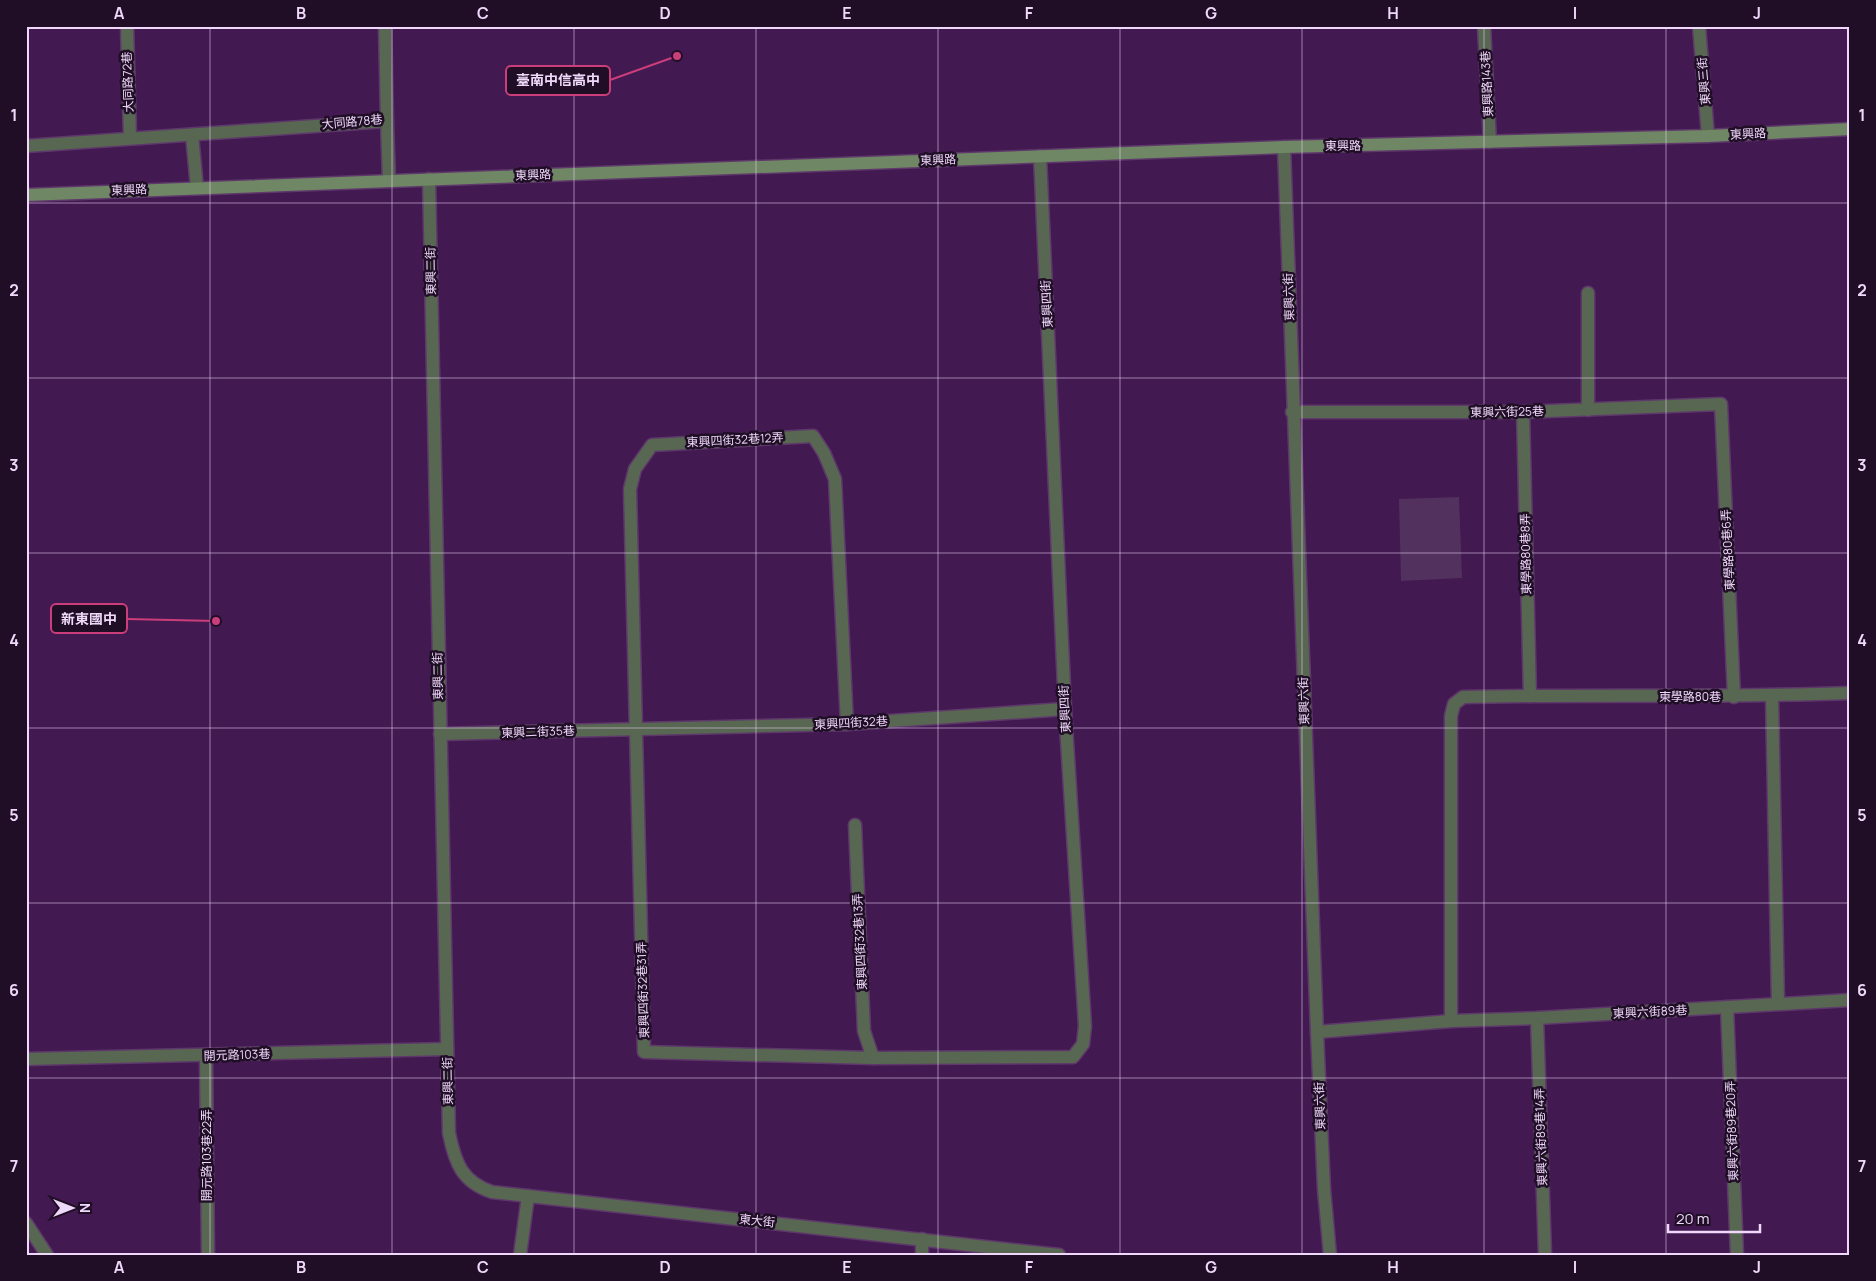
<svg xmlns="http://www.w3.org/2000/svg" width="1876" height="1281" viewBox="0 0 1876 1281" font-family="Manrope,'Noto Sans TC',sans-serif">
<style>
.building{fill:#52315f}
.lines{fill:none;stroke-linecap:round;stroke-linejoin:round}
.lane-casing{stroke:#5e386b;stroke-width:15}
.street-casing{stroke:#5e386b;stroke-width:15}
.secondary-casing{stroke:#5e386b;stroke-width:15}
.lane{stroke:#586751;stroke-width:12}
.street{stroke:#586751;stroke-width:12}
.secondary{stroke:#6f8764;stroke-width:12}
.grid{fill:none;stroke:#efd8f9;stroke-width:1;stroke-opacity:0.55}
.labels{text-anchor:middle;stroke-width:5;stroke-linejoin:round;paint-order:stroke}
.street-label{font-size:12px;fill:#efd8f9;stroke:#1f0e26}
.leader{fill:none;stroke:#cb3e7b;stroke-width:2}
.callout-dot{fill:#cb3e7b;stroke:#1f0e26;stroke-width:2}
.callout{fill:#1f0e26;stroke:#cb3e7b;stroke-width:2}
.callout-label{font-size:14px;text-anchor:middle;font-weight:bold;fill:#efd8f9}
.neatline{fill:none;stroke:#efd8f9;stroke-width:2}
.grid-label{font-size:16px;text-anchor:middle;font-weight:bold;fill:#efd8f9}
</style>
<rect width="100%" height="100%" fill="#421950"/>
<polygon class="building" points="1459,497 1462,578 1401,581 1399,499"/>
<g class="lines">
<g class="lane-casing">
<g id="lane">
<polyline points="127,26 130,138"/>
<polyline points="1484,26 1490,142"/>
<polyline points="387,121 389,180"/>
<polyline points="192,135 197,188"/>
<polyline points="26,146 387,121 385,26"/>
<polyline points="1588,293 1588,410"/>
<polyline points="1292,412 1523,412 1721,404 1734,697"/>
<polyline points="1523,412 1530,696"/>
<polyline points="1772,696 1778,1003"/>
<polyline points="847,724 835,479 824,453 813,436 652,445 635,469 630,489 644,1052 873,1058 864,1031 855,825"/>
<polyline points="440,734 847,724 1065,709"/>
<polyline points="1727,1007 1737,1255"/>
<polyline points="1537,1018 1545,1255"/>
<path d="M 1451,1021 L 1451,716 L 1454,704 L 1463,697 C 1592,694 1721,698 1850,693"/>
<polyline points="1317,1032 1451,1021 1537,1018 1850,1000"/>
<polyline points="206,1055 208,1255"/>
<polyline points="26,1059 447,1049"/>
<polyline points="520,1255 528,1196"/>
<polyline points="922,1255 922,1239"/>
</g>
</g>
<g class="street-casing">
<g id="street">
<polyline points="1699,26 1708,136"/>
<polyline points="1284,147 1317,1032 1324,1189 1330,1255"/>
<path d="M 429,179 L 449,1133 C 455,1163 462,1182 492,1192 L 1059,1255"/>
<polyline points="873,1058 1073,1057 1083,1044 1085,1026 1065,709 1040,156"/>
<polyline points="26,1223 47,1255"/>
</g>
</g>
<g class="secondary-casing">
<polyline id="secondary" points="26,195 1284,147 1708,136 1850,129"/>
</g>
<use href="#lane" class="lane"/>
<use href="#street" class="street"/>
<use href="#secondary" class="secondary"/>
</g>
<path class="grid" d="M 210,26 L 210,1255M 392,26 L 392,1255M 574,26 L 574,1255M 756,26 L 756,1255M 938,26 L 938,1255M 1120,26 L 1120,1255M 1302,26 L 1302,1255M 1484,26 L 1484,1255M 1666,26 L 1666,1255M 26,203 L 1850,203M 26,378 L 1850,378M 26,553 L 1850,553M 26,728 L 1850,728M 26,903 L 1850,903M 26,1078 L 1850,1078"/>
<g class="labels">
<g class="street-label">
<text transform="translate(1704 81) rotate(-95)" y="4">東興三街</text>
<text transform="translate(128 82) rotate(-92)" y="4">大同路72巷</text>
<text transform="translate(1487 84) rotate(-93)" y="4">東興路143巷</text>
<text transform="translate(352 122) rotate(-5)" y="4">大同路78巷</text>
<text transform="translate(1748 134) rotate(-3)" y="4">東興路</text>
<text transform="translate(1343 146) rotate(-1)" y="4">東興路</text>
<text transform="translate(938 160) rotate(-2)" y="4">東興路</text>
<text transform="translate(533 175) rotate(-2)" y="4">東興路</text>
<text transform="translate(129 190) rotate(-2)" y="4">東興路</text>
<text transform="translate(431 271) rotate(-91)" y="4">東興二街</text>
<text transform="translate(1289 297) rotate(-92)" y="4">東興六街</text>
<text transform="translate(1047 304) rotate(-93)" y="4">東興四街</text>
<text transform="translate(1507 412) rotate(-1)" y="4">東興六街25巷</text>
<text transform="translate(735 440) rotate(-3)" y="4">東興四街32巷12弄</text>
<text transform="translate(1728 550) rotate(-93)" y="4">東學路80巷6弄</text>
<text transform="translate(1526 554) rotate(-91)" y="4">東學路80巷8弄</text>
<text transform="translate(438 676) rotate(-91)" y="4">東興二街</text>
<text x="1690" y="701">東學路80巷</text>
<text transform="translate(1304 701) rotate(-92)" y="4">東興六街</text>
<text transform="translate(1065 709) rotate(-93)" y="4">東興四街</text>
<text transform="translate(851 723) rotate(-3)" y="4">東興四街32巷</text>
<text transform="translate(538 732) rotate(-2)" y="4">東興二街35巷</text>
<text transform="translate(860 942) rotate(-93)" y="4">東興四街32巷13弄</text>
<text transform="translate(643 990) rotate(-92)" y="4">東興四街32巷31弄</text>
<text transform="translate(1650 1012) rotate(-3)" y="4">東興六街89巷</text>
<text transform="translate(237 1055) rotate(-2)" y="4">開元路103巷</text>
<text transform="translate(448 1081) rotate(-91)" y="4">東興二街</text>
<text transform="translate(1320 1106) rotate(-92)" y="4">東興六街</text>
<text transform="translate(1732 1131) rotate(-92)" y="4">東興六街89巷20弄</text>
<text transform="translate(1541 1137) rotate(-92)" y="4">東興六街89巷14弄</text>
<text transform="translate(207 1155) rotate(-90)" y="4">開元路103巷22弄</text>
<text transform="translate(757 1221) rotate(6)" y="4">東大街</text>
</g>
</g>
<path class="leader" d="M677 56L610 80M216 621L127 619"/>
<g class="callout-dot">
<circle cx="677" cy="56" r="5"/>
<circle cx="216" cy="621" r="5"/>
</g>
<g class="callout">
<rect x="506" y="66" width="104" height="29" rx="5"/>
<rect x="51" y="604" width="76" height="29" rx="5"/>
</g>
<g class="callout-label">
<text x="558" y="85">臺南中信高中</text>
<text x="89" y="624">新東國中</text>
</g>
<rect width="1876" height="1281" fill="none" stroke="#1f0e26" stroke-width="55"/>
<g transform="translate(72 1208) rotate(90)" stroke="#1f0e26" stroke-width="4" paint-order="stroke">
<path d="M0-4L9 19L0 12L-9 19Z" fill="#efd8f9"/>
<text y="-8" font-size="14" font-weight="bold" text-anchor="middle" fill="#efd8f9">N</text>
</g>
<path d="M1668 1224v8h92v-8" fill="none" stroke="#efd8f9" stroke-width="2.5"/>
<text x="1676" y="1224" font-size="15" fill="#efd8f9" stroke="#1f0e26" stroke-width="4" paint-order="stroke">20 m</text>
<rect x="28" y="28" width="1820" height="1226" class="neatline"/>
<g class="grid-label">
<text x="119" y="19">A</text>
<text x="301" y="19">B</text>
<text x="483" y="19">C</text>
<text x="665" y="19">D</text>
<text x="847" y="19">E</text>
<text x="1029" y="19">F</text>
<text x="1211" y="19">G</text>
<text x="1393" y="19">H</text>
<text x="1575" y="19">I</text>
<text x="1757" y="19">J</text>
<text x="14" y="121">1</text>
<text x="1862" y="121">1</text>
<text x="14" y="296">2</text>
<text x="1862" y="296">2</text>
<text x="14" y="471">3</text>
<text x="1862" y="471">3</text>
<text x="14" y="646">4</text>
<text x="1862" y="646">4</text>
<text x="14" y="821">5</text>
<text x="1862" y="821">5</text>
<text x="14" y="996">6</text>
<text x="1862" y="996">6</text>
<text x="14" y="1172">7</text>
<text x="1862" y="1172">7</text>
<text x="119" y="1273">A</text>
<text x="301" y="1273">B</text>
<text x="483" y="1273">C</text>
<text x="665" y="1273">D</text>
<text x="847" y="1273">E</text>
<text x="1029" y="1273">F</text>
<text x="1211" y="1273">G</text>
<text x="1393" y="1273">H</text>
<text x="1575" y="1273">I</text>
<text x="1757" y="1273">J</text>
</g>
</svg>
